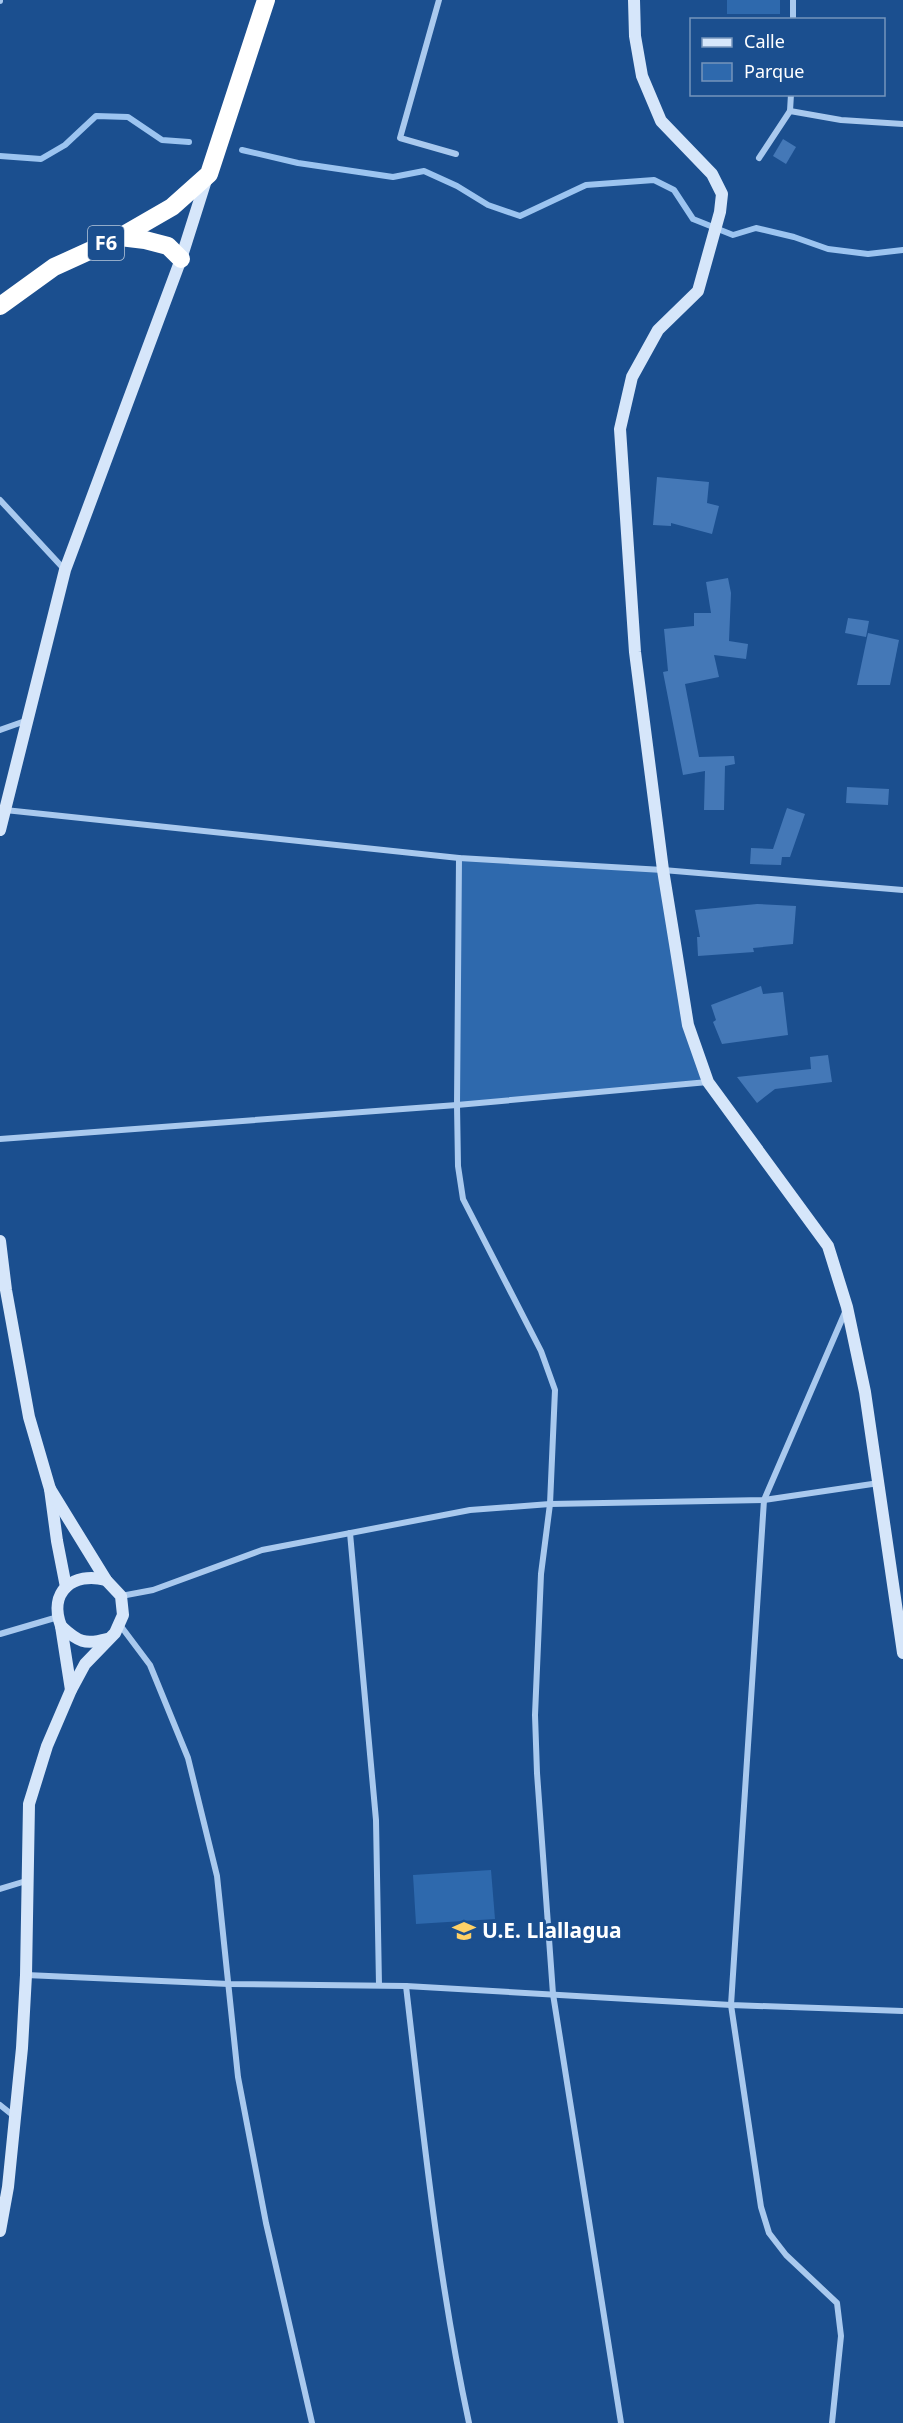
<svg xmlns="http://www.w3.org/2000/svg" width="903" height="2423" viewBox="0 0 903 2423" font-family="'Noto Sans',sans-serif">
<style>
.green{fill:#2e69ad}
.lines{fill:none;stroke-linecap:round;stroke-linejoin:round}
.stream{stroke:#9cc4f0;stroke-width:6}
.building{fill:#4478b7}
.street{stroke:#a9c9ee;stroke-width:6}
.secondary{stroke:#d6e6fa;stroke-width:12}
.highway{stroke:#fff;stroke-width:18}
.labels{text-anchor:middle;stroke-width:6;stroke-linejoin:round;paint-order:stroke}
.shield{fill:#1b4f8f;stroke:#bbcadd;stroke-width:1.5}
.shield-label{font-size:20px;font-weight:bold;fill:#fff}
.poi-label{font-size:21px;font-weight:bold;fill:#fff;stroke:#1b4f8f;text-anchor:start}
</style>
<rect width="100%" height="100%" fill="#1b4f8f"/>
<g class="green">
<rect x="727" y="0" width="53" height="14"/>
<polygon points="459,858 663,870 688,1025 708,1082 457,1105"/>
<polygon points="491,1870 495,1919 416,1924 413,1875"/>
</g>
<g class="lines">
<g class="stream">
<polyline points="242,150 298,163 393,177 424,171 457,186 488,205 520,216 586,185 654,180 674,190 693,219 733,235 756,228 794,237 828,249 868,254 903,250"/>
<polyline points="0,156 41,159 65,145 96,116 128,117 162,140 189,142"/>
</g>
</g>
<g class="building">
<polygon points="783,139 796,147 786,164 773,156"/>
<polygon points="657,477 709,482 707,503 719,506 712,534 671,523 671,526 653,525"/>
<polygon points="728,578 731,593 729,641 748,644 746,659 714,655 719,677 685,684 699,757 734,756 735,764 725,766 724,810 704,810 705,771 683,775 663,672 668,671 664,629 694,626 694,613 711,613 706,582"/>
<polygon points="848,618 869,621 866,637 845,633"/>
<polygon points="868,633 899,640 890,685 857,685"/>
<polygon points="847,787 889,789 888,805 846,803"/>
<polygon points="787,808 805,814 790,857 782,857 781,865 750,864 751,848 773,849"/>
<polygon points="757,904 796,906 793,944 753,948 754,952 698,956 697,937 700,937 695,910"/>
<polygon points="761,986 763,994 783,992 788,1035 722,1044 713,1022 716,1020 711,1005"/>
<polygon points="828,1055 832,1082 775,1089 757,1103 737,1077 811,1069 810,1057"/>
</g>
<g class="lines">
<g class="street">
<polyline points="439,0 400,138 456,154"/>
<polyline points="0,1 0,0"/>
<polyline points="793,20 793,0"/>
<polyline points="790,111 791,94"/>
<polyline points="759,158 790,111 841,120 903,124"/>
<polyline points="0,500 64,569"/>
<polyline points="0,730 28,720"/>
<polyline points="5,810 459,858 663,870 903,890"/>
<polyline points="459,858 457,1105 458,1166 463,1199 541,1351 555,1390 550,1504 541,1574 535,1715 537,1773 553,1994 621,2423"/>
<polyline points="0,1139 457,1105 708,1082"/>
<polyline points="350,1533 376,1820 379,1985"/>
<polyline points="121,1596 153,1590 262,1550 470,1510 550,1504 764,1500 879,1483"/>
<polyline points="120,1625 150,1665 188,1758 217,1876 238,2077 266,2223 312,2423"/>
<polyline points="0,1634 58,1617"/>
<polyline points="0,1889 26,1881"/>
<polyline points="26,1975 229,1984 406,1986 731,2005 903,2011"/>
<path d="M 406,1986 C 423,2132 438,2279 469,2423"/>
<polyline points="0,2105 15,2117"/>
<polyline points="832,2423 841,2336 837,2303 786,2255 769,2233 761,2207 731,2005 764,1500 846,1310"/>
</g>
<g class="secondary">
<polyline points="634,0 635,36 642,76 661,121 712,174 722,194 720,212 698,291 658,330 632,377 620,429 635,652 663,870 676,950 688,1025 708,1082 828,1246 847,1307 865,1392 903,1653"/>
<polyline points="0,830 65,570 181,259 207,177"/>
<polyline points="0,1241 6,1290 29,1417 50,1489 57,1541 66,1587"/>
<path d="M 61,1626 C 78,1642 85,1645 107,1639"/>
<path d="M 71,1690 L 61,1626 C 48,1592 73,1571 106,1580"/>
<polyline points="0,2231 8,2187 22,2048 26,1975 29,1804 47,1746 71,1690 85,1664 115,1633 123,1615 121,1596 106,1580 50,1489"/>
</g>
<g class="highway">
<polyline points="120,237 145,240 168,246 181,259"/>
<polyline points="0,306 54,267 120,237 172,207 209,174 266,0"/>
</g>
</g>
<defs>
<g id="school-bare" transform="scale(1.8)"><path d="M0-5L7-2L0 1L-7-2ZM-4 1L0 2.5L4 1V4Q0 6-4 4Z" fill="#ffd166" stroke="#1b4f8f" stroke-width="2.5" paint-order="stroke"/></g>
</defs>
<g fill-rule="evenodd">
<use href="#school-bare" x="464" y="1931"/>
</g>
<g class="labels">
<rect class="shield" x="88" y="226" width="36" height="34" rx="4.5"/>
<g class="shield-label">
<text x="106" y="250">F6</text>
</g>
<g class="poi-label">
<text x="482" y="1938">U.E. Llallagua</text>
</g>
</g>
<rect x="690" y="18" width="195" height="78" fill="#1b4f8f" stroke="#7695bc" stroke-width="1.5"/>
<rect x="702" y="38" width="30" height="9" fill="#d6e6fa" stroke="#7695bc" stroke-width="1.5"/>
<text x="744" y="48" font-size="18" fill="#ffffff">Calle</text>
<rect x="702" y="63" width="30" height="18" fill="#2e69ad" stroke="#7695bc" stroke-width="1.5"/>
<text x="744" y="78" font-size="18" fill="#ffffff">Parque</text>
</svg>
